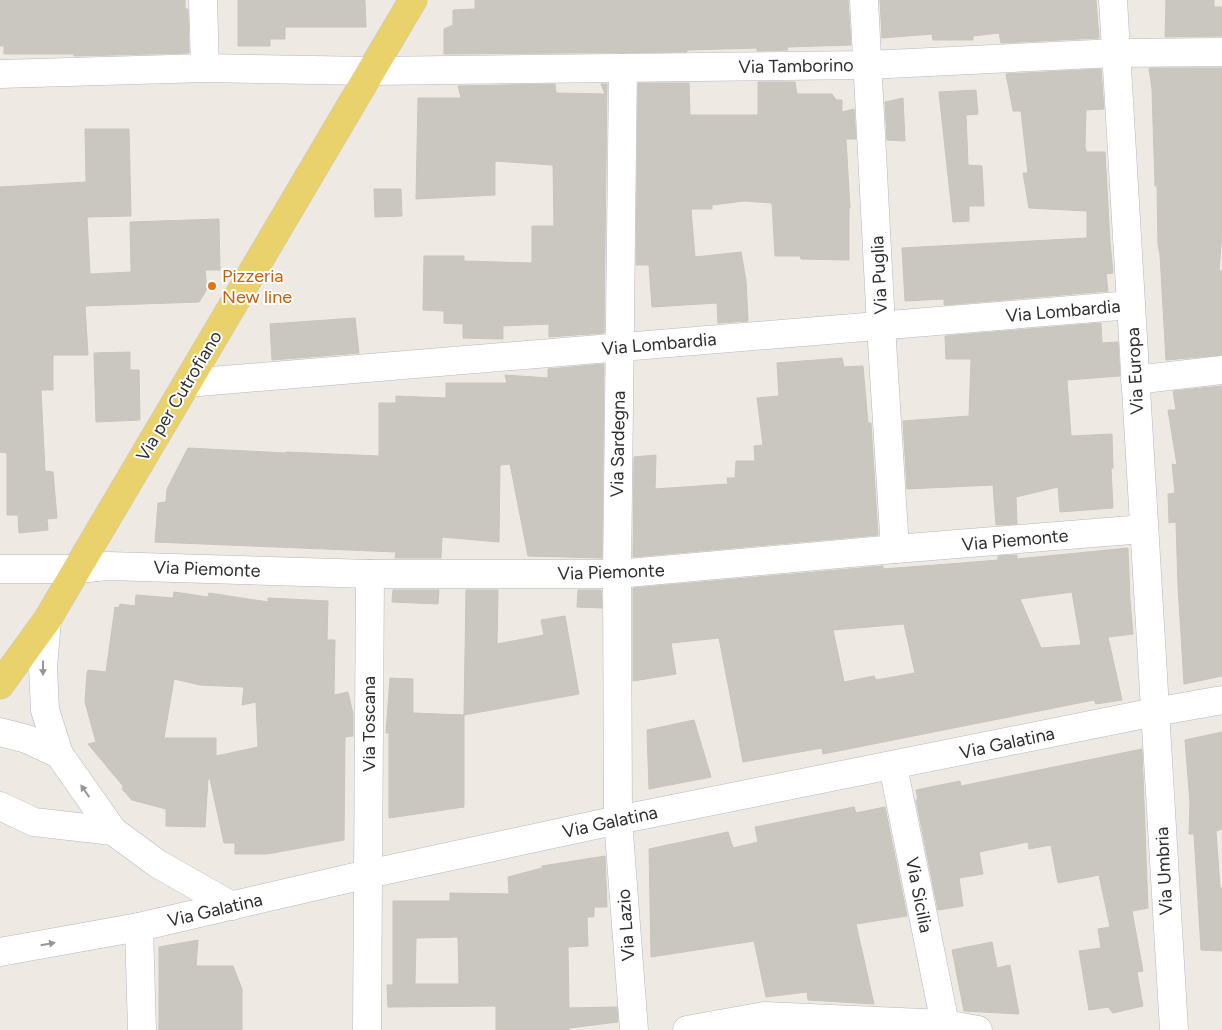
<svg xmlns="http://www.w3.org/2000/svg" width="1222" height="1030" viewBox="0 0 1222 1030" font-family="Figtree,sans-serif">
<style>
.building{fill:#cac7c0;stroke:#cac5bb;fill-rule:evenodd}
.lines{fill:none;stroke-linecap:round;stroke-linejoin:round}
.minor-casing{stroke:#b5b7c0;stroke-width:29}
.major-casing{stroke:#c9c9c9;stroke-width:29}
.minor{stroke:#fff;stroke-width:28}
.major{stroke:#e9d16c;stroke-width:28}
.oneway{fill:#969696}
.food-dot{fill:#e8710a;stroke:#fff;stroke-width:2}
.labels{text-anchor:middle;stroke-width:4;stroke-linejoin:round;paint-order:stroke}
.street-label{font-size:18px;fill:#2e2e2e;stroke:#fff}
.food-label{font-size:18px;fill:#c56008;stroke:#fff;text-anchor:start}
</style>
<rect width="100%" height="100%" fill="#eee9e2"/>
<g class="building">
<polygon points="0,0 185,0 185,9 188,9 189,53 74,56 74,54 4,54 4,46 0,46"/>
<polygon points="238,0 365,0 366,27 285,27 285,39 270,39 270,46 238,46"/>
<polygon points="475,0 848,0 851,45 787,47 788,50 757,51 757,48 687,50 687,52 444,54 444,29 453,25 453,10 475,9"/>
<polygon points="880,0 1096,0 1099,38 1001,43 999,33 973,36 973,40 933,40 932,34 882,38"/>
<polygon points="1166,0 1214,0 1214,7 1222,7 1222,36 1165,37"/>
<polygon points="1149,68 1222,68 1222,233 1219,271 1222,271 1222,355 1166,360 1160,255 1158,245 1157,186 1155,186 1152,89"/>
<polygon points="1101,69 1104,109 1086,110 1085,147 1087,154 1087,152 1105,152 1110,242 1113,273 1106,274 1108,291 944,305 944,299 905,301 902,248 1087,238 1087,211 1029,208 1023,173 1028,173 1021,111 1013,111 1006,74"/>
<polygon points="758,82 795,82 797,94 832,94 836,100 842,100 842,112 854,109 856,139 846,139 850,208 849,208 849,260 801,259 800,256 775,256 772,203 744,201 712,205 712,209 691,209 695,257 741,252 746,280 748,321 718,323 717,303 652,307 649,265 636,265 638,83 689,83 690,115 758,115"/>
<polygon points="555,84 556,93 605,94 601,84 607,84 604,333 549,337 549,324 503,326 503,339 463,338 463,324 444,323 444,311 423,310 424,256 464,256 464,261 532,263 532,226 554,226 553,165 495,161 495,195 416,199 418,98 461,98 458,86"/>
<polygon points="976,90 978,114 966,115 968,165 982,166 984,206 969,206 969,221 953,222 939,92"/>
<polygon points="903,98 905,141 887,140 885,102"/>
<polygon points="85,129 129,129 131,216 87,217 90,274 131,272 130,222 219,219 220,270 205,270 207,289 199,302 85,306 88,355 53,355 53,390 41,390 45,471 53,472 57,518 47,519 48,530 19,533 18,515 7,515 7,453 0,452 0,187 86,182"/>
<polygon points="374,189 401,189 402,216 375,217"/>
<polygon points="355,318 359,353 272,360 270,324"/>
<polygon points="1101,323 1102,343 1118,342 1120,376 1067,380 1071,436 1112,434 1113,468 1111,468 1113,508 1060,512 1058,487 1016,497 1017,524 996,525 993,485 907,489 903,421 969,416 971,359 946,359 945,336"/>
<polygon points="130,352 130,370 139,370 140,420 96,422 94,353"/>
<polygon points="842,358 844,367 863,366 868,423 871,423 878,535 633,557 634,457 656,455 655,489 728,484 727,478 735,478 736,461 755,461 754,446 763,445 757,398 779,396 777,363"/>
<polygon points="604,364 602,558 528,556 510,464 500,465 499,542 442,537 441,558 395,558 396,552 155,542 158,503 166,502 167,489 188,448 286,453 286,452 379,456 379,403 396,403 396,396 446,398 446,383 507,383 505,375 548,378 548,369"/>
<polygon points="1222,386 1222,676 1184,684 1178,586 1176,522 1169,523 1168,494 1175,493 1172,464 1177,465 1168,410 1176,410 1173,391"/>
<path d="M 1128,548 L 1130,600 L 1133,634 L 1108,637 L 1122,700 L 1096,704 L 1094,700 L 823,754 L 822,748 L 743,762 L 719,638 L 671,643 L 676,674 L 633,681 L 633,588 L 883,566 L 883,569 L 962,563 L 998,560 L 998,556 L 1017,555 L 1017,559 ZM 1072,592 L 1081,645 L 1041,648 L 1020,599 ZM 904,624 L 915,673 L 876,680 L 874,676 L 844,682 L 833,630 Z"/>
<polygon points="393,590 439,590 438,604 392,602"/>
<polygon points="466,590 498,590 497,644 544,635 541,620 565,616 579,694 464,715"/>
<polygon points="578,590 601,590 602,608 577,607"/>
<path d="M 174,592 L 208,597 L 209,593 L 268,602 L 268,598 L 328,601 L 327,640 L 335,640 L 334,695 L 348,692 L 353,714 L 353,736 L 345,737 L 344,840 L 267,854 L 235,854 L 235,843 L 224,843 L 210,779 L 208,779 L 205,827 L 166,826 L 166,809 L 132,800 L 122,789 L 123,786 L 88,744 L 96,742 L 85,702 L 87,673 L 88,670 L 106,672 L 115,607 L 119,608 L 120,604 L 135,606 L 136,595 L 173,598 ZM 174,679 L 200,685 L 244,687 L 242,705 L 256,702 L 258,747 L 216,756 L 216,738 L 164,738 Z"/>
<polygon points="390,678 413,679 413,713 464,715 464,807 389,818 389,733 386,733"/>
<polygon points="694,720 711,777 649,789 647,730"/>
<polygon points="1222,732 1222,829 1216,831 1220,888 1222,888 1222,951 1201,950 1194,834 1189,834 1190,803 1185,740"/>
<polygon points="1142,749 1148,908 1132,911 1143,971 1137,972 1143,1006 1113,1013 1108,1007 1089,1010 1079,951 1101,948 1098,929 1110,927 1099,875 1058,883 1051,845 1029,849 1028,842 979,852 983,874 959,878 963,906 938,910 916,800 918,800 916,790 960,781 961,786"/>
<polygon points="854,807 856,813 885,807 907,916 856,924 874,1004 808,1000 807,992 766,997 754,941 651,957 649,849 728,832 733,848 758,842 755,827"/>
<path d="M 605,856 L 607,907 L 594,907 L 594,917 L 587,917 L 588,946 L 568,947 L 569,1008 L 617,1007 L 618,1022 L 569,1028 L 569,1030 L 496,1030 L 496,1006 L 388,1007 L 387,985 L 393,985 L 393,901 L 450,901 L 450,893 L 509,894 L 508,877 L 542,868 L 542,866 ZM 458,937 L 459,984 L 415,984 L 416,938 Z"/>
<polygon points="198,940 196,966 233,966 242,989 242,1030 159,1030 159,947"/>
<polygon points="992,942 997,968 1010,965 1019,1014 964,1011 952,950"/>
</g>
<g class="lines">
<g class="minor-casing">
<g id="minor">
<polyline points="203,0 205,68"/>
<polyline points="864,0 881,326 895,549"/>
<polyline points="1113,0 1174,1030"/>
<polyline points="623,68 617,574 618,820 634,1030"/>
<polyline points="0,74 205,68 371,71 868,65 1116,53 1222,52"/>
<polyline points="1135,380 1222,370"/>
<polyline points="187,383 1131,305"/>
<polyline points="0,569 77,569 108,566 370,574 617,574 895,549 1144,529"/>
<polyline points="47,620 43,668 45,710 59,754"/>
<polyline points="0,732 27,739 59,754 113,831 158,864 232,906"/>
<polyline points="893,766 945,1024"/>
<polyline points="0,806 34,822 113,831"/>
<polyline points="139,927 142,1030"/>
<polyline points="0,952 139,927 368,874 618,820 1155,712 1222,700"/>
<polyline points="367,1030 370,574"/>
<polyline points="687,1030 764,1016 945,1024 978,1030"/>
</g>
</g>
<g class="major-casing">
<polyline id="major" points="0,685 47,620 77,569 413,0"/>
</g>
<use href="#minor" class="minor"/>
<use href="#major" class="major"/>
</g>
<defs><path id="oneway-solid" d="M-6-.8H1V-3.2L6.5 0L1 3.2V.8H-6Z" transform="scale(1.25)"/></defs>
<g class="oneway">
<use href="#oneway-solid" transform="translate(43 668) rotate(90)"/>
<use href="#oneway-solid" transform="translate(85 791) rotate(-125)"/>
<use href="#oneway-solid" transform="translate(48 944) rotate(-10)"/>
</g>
<circle class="food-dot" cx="212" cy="286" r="5"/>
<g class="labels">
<g class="street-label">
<text transform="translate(796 66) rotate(-1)" y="6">Via Tamborino</text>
<text transform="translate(879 275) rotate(-93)" y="6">Via Puglia</text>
<text transform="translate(1063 311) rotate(-5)" y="6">Via Lombardia</text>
<text transform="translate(659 344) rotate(-5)" y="6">Via Lombardia</text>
<text transform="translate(1135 371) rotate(-93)" y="6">Via Europa</text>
<text transform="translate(179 396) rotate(-59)" y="6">Via per Cutrofiano</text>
<text transform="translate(618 444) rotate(-89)" y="6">Via Sardegna</text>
<text transform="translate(1015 540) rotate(-5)" y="6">Via Piemonte</text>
<text transform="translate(207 569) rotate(2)" y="6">Via Piemonte</text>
<text transform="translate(611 572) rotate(-2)" y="6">Via Piemonte</text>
<text transform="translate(369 724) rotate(-90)" y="6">Via Toscana</text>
<text transform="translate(1007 743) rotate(-12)" y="6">Via Galatina</text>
<text transform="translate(610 822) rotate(-12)" y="6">Via Galatina</text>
<text transform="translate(1164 871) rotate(-93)" y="6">Via Umbria</text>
<text transform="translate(919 895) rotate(79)" y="6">Via Sicilia</text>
<text transform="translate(215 910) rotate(-13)" y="6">Via Galatina</text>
<text transform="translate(626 925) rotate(-94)" y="6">Via Lazio</text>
</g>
<g class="food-label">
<text x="222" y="282">Pizzeria<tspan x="222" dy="21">New line</tspan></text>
</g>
</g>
</svg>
